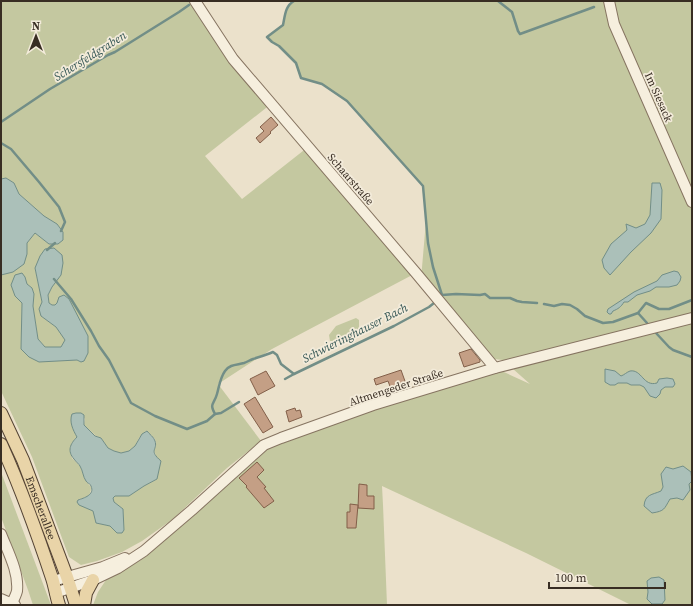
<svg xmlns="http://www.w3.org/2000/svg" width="693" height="606" viewBox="0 0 693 606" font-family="'Source Serif 4',serif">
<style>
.green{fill:#c4c8a0;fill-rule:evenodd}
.water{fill:#abc0b9;stroke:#728e87}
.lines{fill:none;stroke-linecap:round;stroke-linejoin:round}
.stream{stroke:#728e87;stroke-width:2.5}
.building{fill:#c49f85;stroke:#825f49}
.minor-casing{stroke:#867461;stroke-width:12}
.major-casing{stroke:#544334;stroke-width:14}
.minor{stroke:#f6efde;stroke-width:10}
.major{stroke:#e9d4a8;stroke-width:12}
.labels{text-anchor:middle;stroke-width:3.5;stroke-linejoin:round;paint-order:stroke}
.street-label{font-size:11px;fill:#382d23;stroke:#f3ebda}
.water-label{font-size:12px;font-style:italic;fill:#345654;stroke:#f3ebda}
</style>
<rect width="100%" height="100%" fill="#ebe1cb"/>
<g class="green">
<path d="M 1,1 L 195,1 L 271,104 L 205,156 L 242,199 L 308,147 L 416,273 L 272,349 L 218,384 L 261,441 L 227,468 L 173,519 L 142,541 L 122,552 L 97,561 L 81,565 L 69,557 L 32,457 L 1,391 L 1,275 L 13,272 L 27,254 L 27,243 L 35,233 L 49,244 L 63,232 L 57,224 L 44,216 L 19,194 L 14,183 L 6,178 L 1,179 ZM 35,268 L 52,287 L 48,295 L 49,303 L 52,305 L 55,305 L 57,303 L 88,346 L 88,353 L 81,362 L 77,360 L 21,349 L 22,303 L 25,277 L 27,284 L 32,288 L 34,294 L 33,306 L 38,339 L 45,347 L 61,347 L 66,340 L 56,327 L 41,316 L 39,309 L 42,302 ZM 76,413 L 81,413 L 85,419 L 84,425 L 96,436 L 101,438 L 108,448 L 114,451 L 121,453 L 129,451 L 135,446 L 139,438 L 146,431 L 155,439 L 156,445 L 154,450 L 156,456 L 157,479 L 144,486 L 129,496 L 115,496 L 113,498 L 114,502 L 123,509 L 124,530 L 117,533 L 110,526 L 96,523 L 94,511 L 86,508 L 78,500 C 87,497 91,497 91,487 L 86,481 L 80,466 L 72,458 L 70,449 L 72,443 L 77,437 L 72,414 Z"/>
<path d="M 294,1 L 692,1 L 692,605 L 631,605 L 526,553 L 382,486 L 383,505 L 387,605 L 93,605 L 98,592 L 106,580 L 141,560 L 144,551 L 264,445 L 495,368 L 530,384 L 503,360 L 486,358 L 421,279 L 426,221 L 422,185 L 347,101 L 322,84 L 301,78 L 296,63 L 279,46 L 272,42 L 267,37 L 283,25 C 285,16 285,6 294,1 Z"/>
<polygon points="356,318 359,320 359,327 357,333 353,335 347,335 335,342 330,341 329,335 336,326"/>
<polygon points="1,472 51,605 33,605 28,590 1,517"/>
</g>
<g class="water">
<polygon points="6,178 14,183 19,194 44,216 57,224 63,232 63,240 58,244 49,244 35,233 27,243 27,254 24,264 13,272 1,275 1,179"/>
<polygon points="652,183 660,183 662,190 661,219 651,233 631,252 610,275 604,268 602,260 611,244 627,230 626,224 636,228 645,224 650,215"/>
<polygon points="54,248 62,255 63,263 61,275 52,287 48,295 49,303 52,305 55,305 57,303 59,297 64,295 69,299 88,336 88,353 84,361 81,362 77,360 39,362 29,357 21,349 22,303 15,296 11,285 15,275 22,273 25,277 27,284 32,288 34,294 33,306 38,339 45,347 61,347 65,340 56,327 41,316 39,309 42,302 35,268 40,256 45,249"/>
<path d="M 674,271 L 678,272 L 681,277 L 680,281 L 677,285 L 669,287 L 656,287 L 650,291 L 637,295 L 628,302 L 624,302 C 621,307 618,309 613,311 L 611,314 L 609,314 L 607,312 L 608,309 L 634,292 L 657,281 L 662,275 Z"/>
<path d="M 605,369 L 615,371 L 621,376 C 624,375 627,372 630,371 C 642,369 643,387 657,383 L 659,379 L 667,378 L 673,379 L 675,384 L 673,387 L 665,387 L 661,390 L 660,394 L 656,398 L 650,396 L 644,387 L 640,385 L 631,385 L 627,383 L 618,383 L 615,385 L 610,385 L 605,382 Z"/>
<path d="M 76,413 L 81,413 L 84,415 L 84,425 L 95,436 L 101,438 L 108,448 L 114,451 L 121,453 L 129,451 L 135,446 L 142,434 L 147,431 C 149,434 154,437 155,441 C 158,450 148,450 161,461 L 157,479 L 144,486 L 129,496 L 115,496 L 113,498 L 114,502 L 123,509 L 124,530 L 122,533 L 117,533 L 110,526 L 96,523 L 93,511 L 79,505 L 77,502 L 78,500 C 84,498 95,495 91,486 C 89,482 89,485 86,481 C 83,477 83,471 80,466 C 79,464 76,462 74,459 C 67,451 70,444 77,437 C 73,430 69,422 72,414 Z"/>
<path d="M 683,466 L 691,472 L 692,481 L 689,484 L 690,490 L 683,500 L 677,498 L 670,499 C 664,509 665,511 652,513 L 644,506 C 645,494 652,495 661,491 L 663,487 L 661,474 L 666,467 L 673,469 Z"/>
<polygon points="659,577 664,580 665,600 662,604 652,604 647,599 648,592 647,581 651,578"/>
</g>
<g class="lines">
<g class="stream">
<path d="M 294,1 C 285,6 285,16 283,25 L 267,37 L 272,42 L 279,46 L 296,63 L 301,78 L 322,84 L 347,101 L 423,186 L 428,243 L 433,267 L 442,295"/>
<polyline points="498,1 512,12 518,31 520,34 594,7"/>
<polyline points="1,122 50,89 108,55 115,52 179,12 189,5"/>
<polyline points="1,143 11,149 39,182 59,207 65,222 61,231"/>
<polyline points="47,250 55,243"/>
<path d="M 54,279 L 71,299 L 91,331 L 99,346 L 109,360 L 131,403 L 155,416 L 187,429 L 207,421 L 215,414 C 209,403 214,405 217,394 C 219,387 220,378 225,371 C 230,364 237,365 244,363 C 247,362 250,360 253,359 C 259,357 266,355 273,352 L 277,355 L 281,364 L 294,374 L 394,326 L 429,307 L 434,303"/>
<polyline points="442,295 456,294 480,295 485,294 490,298 510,298 517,301 522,302 537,303"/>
<polyline points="544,304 554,306 562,304 570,305 577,309 585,316 603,323 613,322 638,313 646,303 659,309 669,309 692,300"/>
<polyline points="638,313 647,323"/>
<polyline points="656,333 669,347 673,350 692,357"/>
<polyline points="285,379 294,374"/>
<polyline points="215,414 221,413 239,402"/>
</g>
</g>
<g class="building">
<polygon points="271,117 278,125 270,132 271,133 260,143 256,138 264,131 260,127"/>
<polygon points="471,349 480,360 480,362 464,367 459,353"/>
<polygon points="401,370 406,384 391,389 388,381 376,385 374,379"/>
<polygon points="266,371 275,386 258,395 250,379"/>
<polygon points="255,397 273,427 263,433 244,404"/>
<polygon points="295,408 296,411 300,410 302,417 289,422 286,411"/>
<polygon points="257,462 264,470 257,477 266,487 264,488 274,501 264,508 246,487 247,486 239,478"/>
<polygon points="359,484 367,485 367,496 374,496 374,509 358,508"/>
<polygon points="350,504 358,505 356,528 347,528 347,512 350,512"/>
</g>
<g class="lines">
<g class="minor-casing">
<g id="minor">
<polyline points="195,1 233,59 416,273 495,368"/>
<polyline points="609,1 614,24 692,202"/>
<path d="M 1,534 C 8,552 19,572 17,591 C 16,595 14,599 12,603"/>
<polyline points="53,581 103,567 125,558"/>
<polyline points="55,593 93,580 118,568 144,551 192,510 264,445 281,438 373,405 495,368 692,318"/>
<polyline points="1,599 15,605"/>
</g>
</g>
<g class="major-casing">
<g id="major">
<path id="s1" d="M 1,413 L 23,460 L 67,577 L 76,605"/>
<path d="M 1,444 C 21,488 37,533 52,578 C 55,587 56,596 59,605"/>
<polyline points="84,605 86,593 93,580"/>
</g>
</g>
<use href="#minor" class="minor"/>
<use href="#major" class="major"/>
</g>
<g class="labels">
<g class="street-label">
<text transform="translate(659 97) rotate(66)" y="4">Im Siesack</text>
<text transform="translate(351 179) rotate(49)" y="4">Schaarstraße</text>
<text transform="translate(396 387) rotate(-18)" y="4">Altmengeder Straße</text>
<text dy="4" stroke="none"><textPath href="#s1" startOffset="103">Emscherallee</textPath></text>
</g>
<g class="water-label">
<text transform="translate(90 56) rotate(-32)" y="4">Schersfeldgraben</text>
<text transform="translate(355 333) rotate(-27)" y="4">Schwieringhauser Bach</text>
</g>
</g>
<rect width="693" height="606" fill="none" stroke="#382d23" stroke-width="4"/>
<g transform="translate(36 36)" stroke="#f3ebda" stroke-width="3" paint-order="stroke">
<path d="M0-3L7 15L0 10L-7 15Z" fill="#382d23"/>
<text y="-6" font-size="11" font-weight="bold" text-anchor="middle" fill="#382d23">N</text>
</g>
<path d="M549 582v6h116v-6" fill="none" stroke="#382d23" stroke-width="2"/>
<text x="555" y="582" font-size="12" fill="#382d23" stroke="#f3ebda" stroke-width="3" paint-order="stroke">100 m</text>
</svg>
